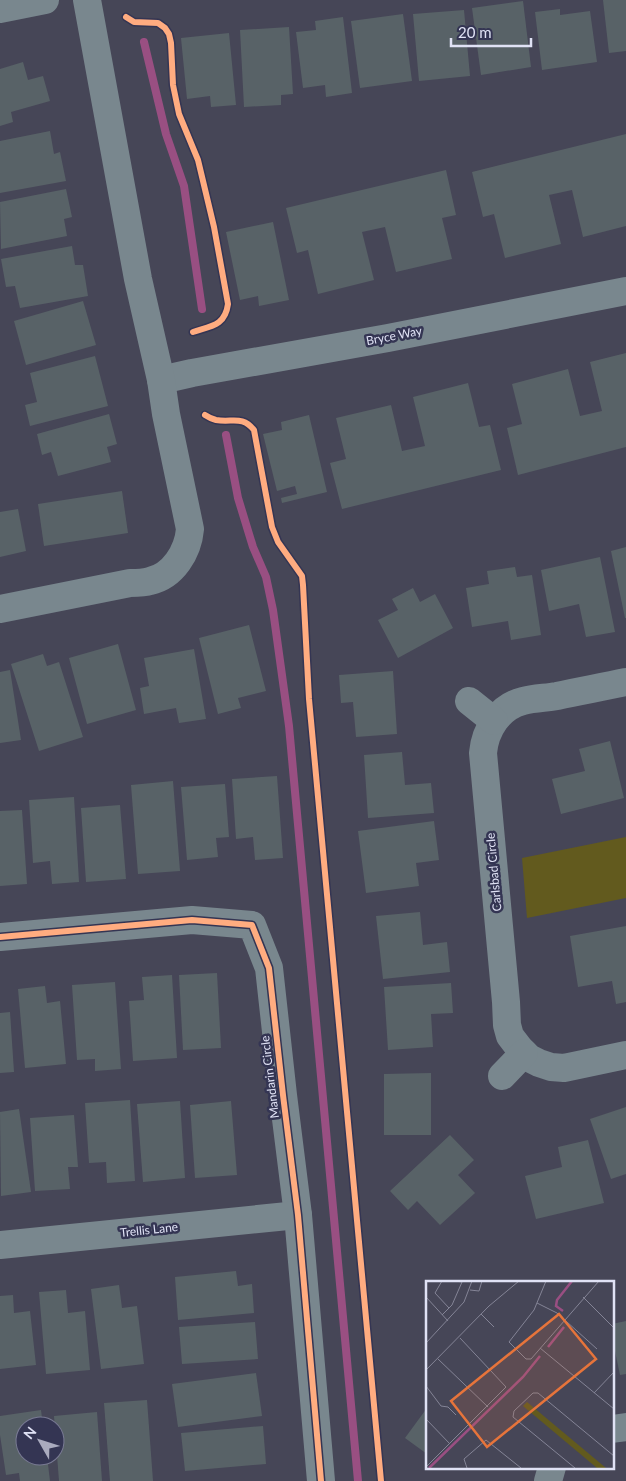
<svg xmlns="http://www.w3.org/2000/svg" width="626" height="1481" viewBox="0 0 626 1481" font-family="Lato,sans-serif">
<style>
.green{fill:#625a1e}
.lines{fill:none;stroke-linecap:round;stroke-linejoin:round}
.stream{stroke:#994f82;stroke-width:8}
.building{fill:#586267}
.minor{stroke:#79878e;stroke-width:28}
.cycleway-casing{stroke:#343553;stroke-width:9}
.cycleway{stroke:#ffac80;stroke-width:6}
.labels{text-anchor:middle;stroke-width:5;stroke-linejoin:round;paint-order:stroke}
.street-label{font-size:12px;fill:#e0e2f5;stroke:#343553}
.inset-river{fill:none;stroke:#994f82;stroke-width:2.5}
.inset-road{fill:none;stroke:#848496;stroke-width:1}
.view{fill:#e6743b;fill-opacity:0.15;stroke:#e6743b;stroke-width:2.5}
.inset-edge{fill:none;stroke:#e0e2f5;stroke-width:2.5}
</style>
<rect width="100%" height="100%" fill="#464657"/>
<polygon class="green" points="626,837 626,898 527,918 522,858"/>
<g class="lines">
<g class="stream">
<polyline points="144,42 166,134 184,186 202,309"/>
<polyline points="226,435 238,498 253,547 266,577 273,610 289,726 358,1481"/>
</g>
</g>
<g class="building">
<polygon points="603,0 626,0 626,51 609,53"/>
<polygon points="523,1 531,67 481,75 472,8"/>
<polygon points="560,9 560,15 590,11 597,62 542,70 535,12"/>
<polygon points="464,10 470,76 419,81 413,14"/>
<polygon points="403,14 412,81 360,88 351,21"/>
<polygon points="343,17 352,93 326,97 325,85 303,88 296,32 316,30 315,21"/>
<polygon points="289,27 293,94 281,95 281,105 244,107 240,30"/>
<polygon points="229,33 236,105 211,107 210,96 187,99 181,38"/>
<polygon points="23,62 28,80 43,76 50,101 11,112 13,122 0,126 0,69"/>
<polygon points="50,131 54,154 60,152 66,181 0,193 0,141"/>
<polygon points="626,134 626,226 583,237 572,190 549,195 561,244 505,258 494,214 483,217 472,172"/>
<polygon points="446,170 456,215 442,218 452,259 396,272 385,227 362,232 374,280 318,294 308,250 297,253 286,208"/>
<polygon points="66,189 72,217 64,219 67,236 1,249 0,202"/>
<polygon points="273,222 289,300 259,306 258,296 240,300 226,232"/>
<polygon points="72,246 75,265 83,265 88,296 20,308 15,286 6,287 1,259"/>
<polygon points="83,301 96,345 26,365 14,321"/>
<polygon points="626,353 626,447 518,475 507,428 522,424 512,384 568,369 580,416 602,411 590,362"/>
<polygon points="95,356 108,406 30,426 25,405 37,402 30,373"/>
<polygon points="468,383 479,427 490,425 501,470 342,509 330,463 346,459 336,418 391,405 402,451 425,446 413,397"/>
<polygon points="109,414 117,444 107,447 111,462 58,476 51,452 42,455 37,434"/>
<polygon points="309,415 327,492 282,503 281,498 297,494 295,486 277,491 263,434 282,430 281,422"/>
<polygon points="122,491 128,533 44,546 38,504"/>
<polygon points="18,509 26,551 0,557 0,512"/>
<polygon points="626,547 626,618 625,618 611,551"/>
<polygon points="600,557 615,632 586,637 579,604 549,611 541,570"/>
<polygon points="515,567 517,577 532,575 541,635 511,640 508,621 472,627 466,588 489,584 487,571"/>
<polygon points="413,588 420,602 435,594 453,628 398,658 378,620 398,610 392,599"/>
<polygon points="249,625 266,691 238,698 241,708 218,714 199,638"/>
<polygon points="118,644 136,710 87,724 69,658"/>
<polygon points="194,649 206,719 179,723 176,708 144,714 140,688 149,686 144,658"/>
<polygon points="43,654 47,666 59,662 83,737 39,751 11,664"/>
<polygon points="10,670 21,740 0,743 0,672"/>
<polygon points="393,671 397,734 356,737 353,702 341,703 339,675"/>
<polygon points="610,741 624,798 561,814 552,779 585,771 579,749"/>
<polygon points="402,752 405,785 431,783 434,813 368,818 364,755"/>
<polygon points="277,776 283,858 255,860 253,837 236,839 232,779"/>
<polygon points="173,781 180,871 138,874 131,785"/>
<polygon points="225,784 229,837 216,838 218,857 187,860 181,787"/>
<polygon points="74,797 79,882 52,884 50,861 33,863 29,800"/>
<polygon points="120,805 126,879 86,882 81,808"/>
<polygon points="22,810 27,884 0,886 0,811"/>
<polygon points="434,821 439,860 416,863 419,886 366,893 358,831"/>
<polygon points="420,912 423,945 447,942 450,972 383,979 376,916"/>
<polygon points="626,926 626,1002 616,1004 612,981 578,987 570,936"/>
<polygon points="217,973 221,1048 183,1050 179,975"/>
<polygon points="172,975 177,1058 133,1061 129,1001 144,1000 142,977"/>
<polygon points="115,982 121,1069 95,1071 95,1059 77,1060 72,985"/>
<polygon points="451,983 453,1013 431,1014 433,1047 388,1050 384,987"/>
<polygon points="45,986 47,1003 60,1001 66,1064 25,1068 18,989"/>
<polygon points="10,1012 14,1072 0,1073 0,1013"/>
<polygon points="431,1073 431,1135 384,1135 384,1074"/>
<polygon points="130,1100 135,1181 107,1183 106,1162 89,1163 85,1103"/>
<polygon points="180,1101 185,1178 143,1182 137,1104"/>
<polygon points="231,1101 237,1175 195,1178 190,1105"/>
<polygon points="626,1107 626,1174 611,1179 590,1119"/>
<polygon points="19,1109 31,1192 1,1196 0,1112"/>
<polygon points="74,1115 78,1167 68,1167 70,1189 35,1191 30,1118"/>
<polygon points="450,1135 474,1160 458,1175 475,1193 440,1225 417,1201 408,1210 390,1191"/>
<polygon points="588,1140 604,1203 536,1219 525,1176 562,1167 558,1147"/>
<polygon points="236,1271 238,1286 252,1284 254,1313 178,1320 175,1277"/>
<polygon points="119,1285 122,1308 137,1306 144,1364 101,1369 91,1289"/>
<polygon points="66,1290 68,1313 85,1311 90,1370 46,1374 39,1292"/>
<polygon points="13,1295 14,1313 30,1311 36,1365 0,1369 0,1296"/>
<polygon points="626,1321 626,1374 620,1375 612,1337 612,1324"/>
<polygon points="255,1322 258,1359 182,1364 179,1327"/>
<polygon points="256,1373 262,1416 178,1427 172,1384"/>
<polygon points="147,1400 153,1481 110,1481 104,1403"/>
<polygon points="427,1408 427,1454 405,1438"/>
<polygon points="41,1410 43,1426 25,1426 25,1456 47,1456 50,1481 20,1481 19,1473 6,1475 0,1435 0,1416"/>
<polygon points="97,1412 102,1481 59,1481 54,1416"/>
<polygon points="263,1426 266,1464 185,1471 181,1433"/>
</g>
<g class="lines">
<g class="minor">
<polyline points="0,9 45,0"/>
<polyline points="161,380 192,373 388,338 626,291"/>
<path d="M 0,609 L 130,583 C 137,583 144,583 150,581 C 173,576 188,552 190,529 L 166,414 L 161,380 L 138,279 L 87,0"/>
<path d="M 626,682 C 603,687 580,691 557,696 C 546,698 534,698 523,701 C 499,707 485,730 483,753 L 506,1002 L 507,1025 L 510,1036 L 520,1049 L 529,1058 L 539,1063 L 551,1067 L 564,1068 L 626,1055"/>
<polyline points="469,701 494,721"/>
<polyline points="0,937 192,920 252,925 269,968 283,1095 298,1215 321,1481"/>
<polyline points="502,1076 524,1053"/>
<polyline points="0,1245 298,1215"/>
<polyline points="612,1429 626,1427"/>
<polyline points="548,1481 552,1467"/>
</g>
<g class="cycleway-casing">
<g id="cycleway">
<path d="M 126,17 L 134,22 L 158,23 L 165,28 L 169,34 L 171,43 L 173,85 L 179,114 L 198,160 L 214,227 L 228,304 C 225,326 211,326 193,332"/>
<path d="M 205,415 C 208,417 212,419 216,420 C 232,423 242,415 254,430 L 272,527 L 278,542 L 302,576 L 303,585 L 309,699 L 381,1481"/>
<polyline points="0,937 192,920 252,925 269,968 283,1095 298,1215 321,1481"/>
</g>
</g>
<use href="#cycleway" class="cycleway"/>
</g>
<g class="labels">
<g class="street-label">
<text transform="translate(394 336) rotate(-11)" y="4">Bryce Way</text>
<text transform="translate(494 872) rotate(-95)" y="4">Carlsbad Circle</text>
<text transform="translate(270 1077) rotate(-97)" y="4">Mandarin Circle</text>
<text transform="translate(149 1230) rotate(-6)" y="4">Trellis Lane</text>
</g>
</g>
<g transform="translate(426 1281)">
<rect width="188" height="188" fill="#464657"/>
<path d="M 101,121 L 180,187 L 171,187 L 97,125 Z" fill="#625a1e"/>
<path class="inset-river" d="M 137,30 L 130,25 L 131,19 L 146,0M 122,66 L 138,46M 3,187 L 97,96 L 114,75"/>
<path class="inset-road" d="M 16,0 L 9,12 L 23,27M 120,0 L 108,29 L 83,61 L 100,78 L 105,78 L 173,0M 44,9 L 53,10 L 56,0M 0,16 L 22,40M 157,16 L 188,47M 111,22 L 131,32 L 171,68M 55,33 L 68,46M 16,34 L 26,24 L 36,1 L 30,0M 0,62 L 38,21 L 46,0M 114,67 L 188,128M 12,78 L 62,126M 0,89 L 63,25 L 93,0M 0,105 L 15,125 L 22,126 L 30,134M 168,112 L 188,91M 0,138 L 24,163M 0,186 L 80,106 L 34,57M 41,187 L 38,178 L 60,159 L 95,187M 149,187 L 87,136 L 88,130 L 107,112 L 112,112 L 188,175"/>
<path class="view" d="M 133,33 L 170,78 L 61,166 L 25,120 Z"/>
<rect width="188" height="188" class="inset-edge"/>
</g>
<g transform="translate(40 1441) rotate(309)"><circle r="24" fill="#343553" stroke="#797a94"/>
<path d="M0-4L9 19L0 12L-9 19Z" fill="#aaabbe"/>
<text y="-8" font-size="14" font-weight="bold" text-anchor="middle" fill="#e0e2f5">N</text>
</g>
<path d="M451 38v8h80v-8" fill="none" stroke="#e0e2f5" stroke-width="2.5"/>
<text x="458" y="38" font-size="15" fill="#e0e2f5" stroke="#343553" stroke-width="4" paint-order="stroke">20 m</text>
</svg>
